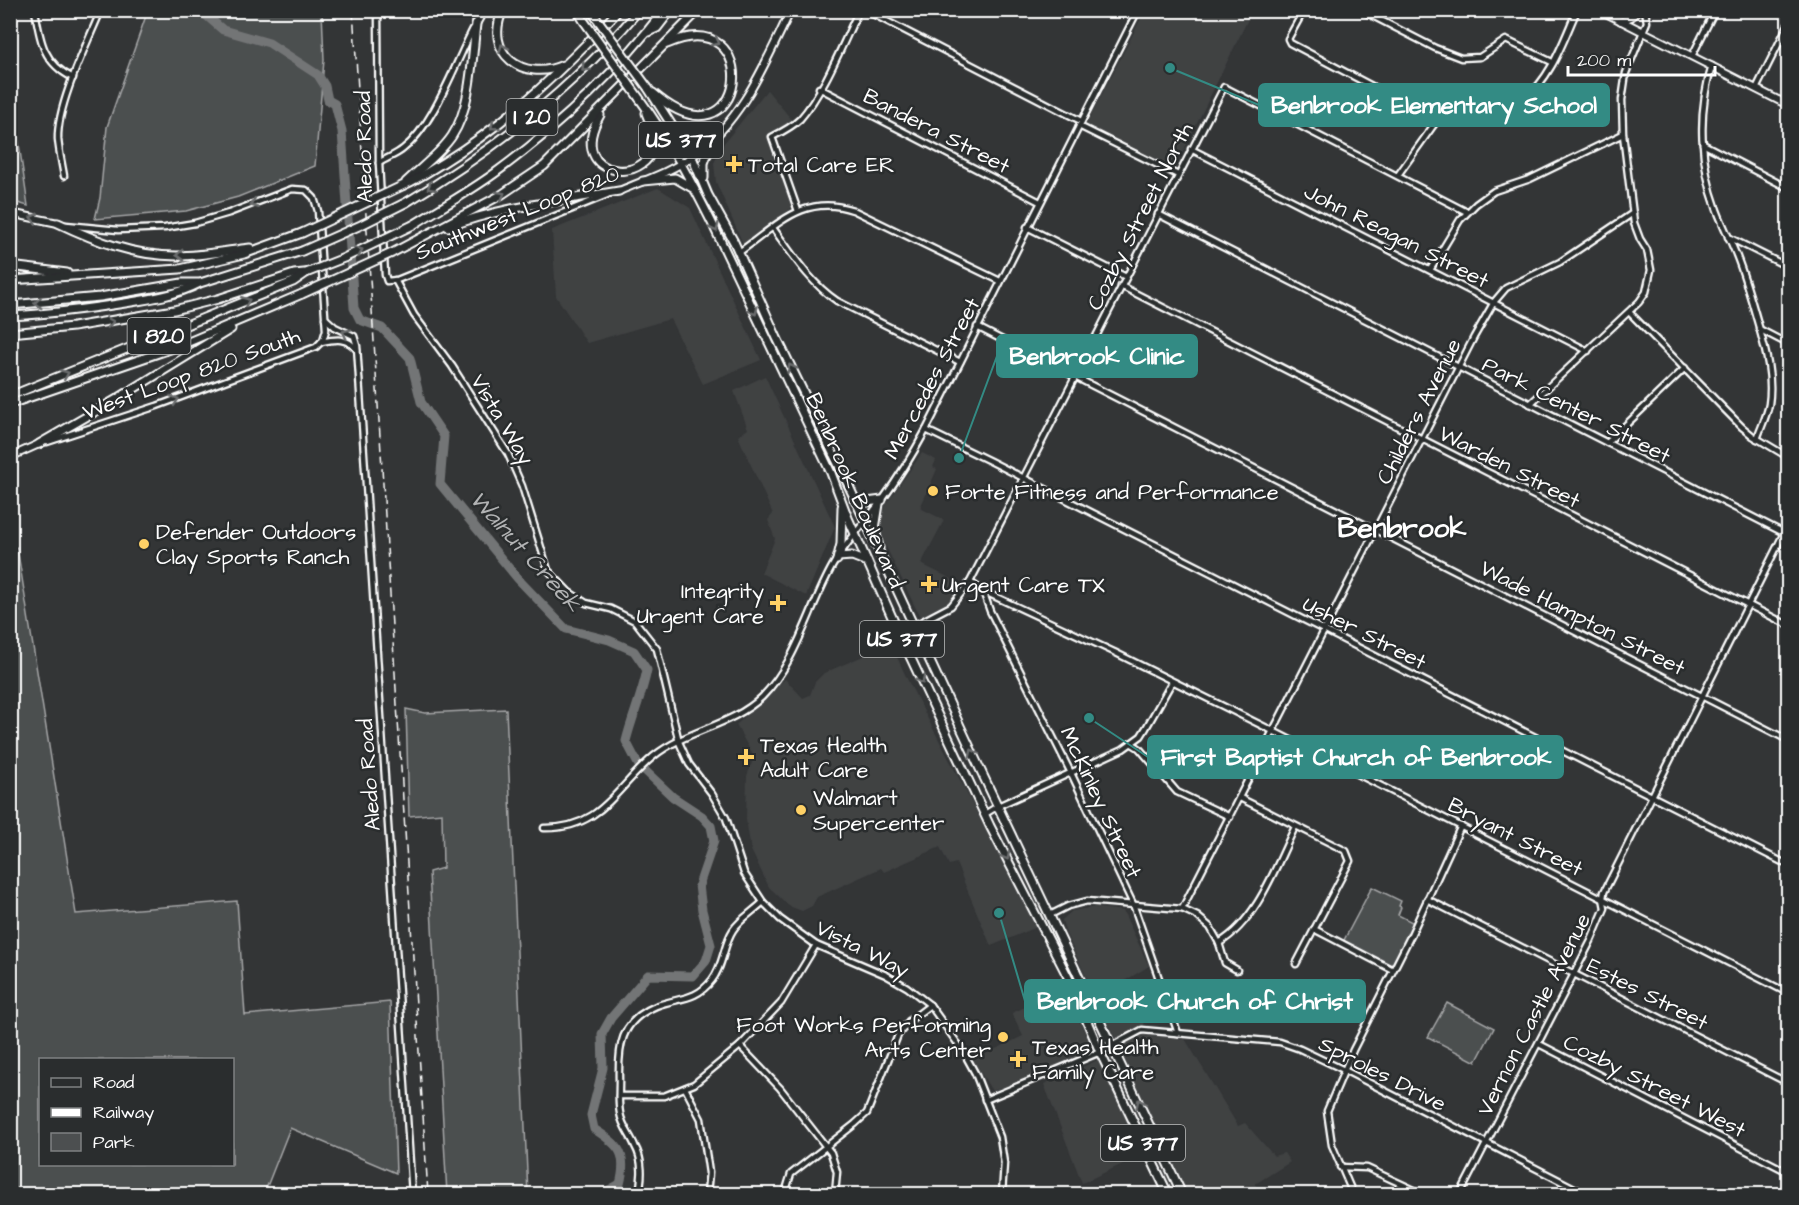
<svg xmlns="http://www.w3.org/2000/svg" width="1799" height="1205" viewBox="0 0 1799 1205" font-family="'Architects Daughter',sans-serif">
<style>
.built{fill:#404243}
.green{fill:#4c4f50;stroke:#a6a7a8;stroke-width:1.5;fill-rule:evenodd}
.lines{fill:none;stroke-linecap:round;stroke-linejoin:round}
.river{stroke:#737576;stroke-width:9}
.minor-casing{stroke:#fff;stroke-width:9}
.major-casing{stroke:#fff;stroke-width:10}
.highway-casing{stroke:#fff;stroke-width:11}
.minor{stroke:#2a2d2e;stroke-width:4.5}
.major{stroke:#2a2d2e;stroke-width:6}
.highway{stroke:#2a2d2e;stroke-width:7}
.rail{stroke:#fff;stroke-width:1.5;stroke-dasharray:9 4.5;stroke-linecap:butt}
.highway-bridge-casing{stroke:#fff;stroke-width:11;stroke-linecap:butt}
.highway-bridge{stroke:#2a2d2e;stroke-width:7}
.oneway{stroke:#6a6c6d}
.poi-dot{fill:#ffd166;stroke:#2a2d2e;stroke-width:2}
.labels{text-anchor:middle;stroke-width:5;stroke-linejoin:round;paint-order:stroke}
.shield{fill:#2a2d2e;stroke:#bfc0c0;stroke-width:1.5}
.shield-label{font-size:21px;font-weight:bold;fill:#fff}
.street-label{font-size:22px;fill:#fff;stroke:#2a2d2e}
.poi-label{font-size:22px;fill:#fff;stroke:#2a2d2e;text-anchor:start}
.water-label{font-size:24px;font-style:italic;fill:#b2b3b4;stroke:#2a2d2e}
.district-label{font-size:28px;font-weight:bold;fill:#fff;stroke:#2a2d2e}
.leader{fill:none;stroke:#338b84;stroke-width:2}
.callout-dot{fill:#338b84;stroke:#2a2d2e;stroke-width:2}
.callout{fill:#338b84;stroke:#338b84;stroke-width:2}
.callout-label{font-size:24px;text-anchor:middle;font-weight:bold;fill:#fff}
</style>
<rect width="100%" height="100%" fill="#333536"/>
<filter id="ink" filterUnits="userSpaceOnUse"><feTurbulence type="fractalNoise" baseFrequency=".0167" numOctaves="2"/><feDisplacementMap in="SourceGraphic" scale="12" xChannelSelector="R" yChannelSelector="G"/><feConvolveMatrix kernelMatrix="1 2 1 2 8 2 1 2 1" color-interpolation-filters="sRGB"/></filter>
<g filter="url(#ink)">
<g class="built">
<polygon points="1145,11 1252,11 1174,170 1086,125"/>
<polygon points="767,90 792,120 769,137 772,153 793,207 744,246 716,182 714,163 724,143"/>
<polygon points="658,188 690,208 761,360 703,384 670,319 587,343 556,296 552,230"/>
<polygon points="765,376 835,527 806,596 761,573 775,539 768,520 773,514 738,436 748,429 734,391"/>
<polygon points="922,453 936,460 933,467 937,469 920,508 944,520 921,564 964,585 953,600 920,617 878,530 878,521 883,509"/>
<polygon points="891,644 908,681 1037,927 991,946 956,863 949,865 940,847 884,872 881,868 817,897 812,906 802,911 789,906 769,887 751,850 746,819 747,776 754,757 736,725 785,679 803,698 810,695 815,682 824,673"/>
<polygon points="1094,907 1123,911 1149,966 1126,980 1147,1032 1185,1039 1238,1126 1245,1123 1274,1156 1284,1153 1290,1162 1255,1184 1262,1194 1188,1194 1162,1146 1120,1049 1066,934 1062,920 1072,911"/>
<polygon points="1065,989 1093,1050 1056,1069 992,1091 973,1060 1023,1036 1012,1013"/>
<polygon points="1098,1060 1144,1154 1082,1183 1044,1084"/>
</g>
<g class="green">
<polygon points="148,10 322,11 324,60 315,166 238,197 186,211 95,219 100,198 107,127"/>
<polygon points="11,89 28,206 11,201"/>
<path d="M 17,547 L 76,914 L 237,901 L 245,1015 L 390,1002 L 396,1173 L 290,1128 L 264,1194 L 11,1194 L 10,550 ZM 40,1060 L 232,1060 L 232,1164 L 40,1164 Z"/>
<polygon points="406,709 425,713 506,709 528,1194 447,1194 429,872 443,868 442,813 409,816"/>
<polygon points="1372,887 1401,901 1399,906 1401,907 1398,915 1414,923 1392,968 1343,942"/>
<polygon points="1447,1003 1494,1028 1476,1062 1428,1037"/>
</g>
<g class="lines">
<path class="river" d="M 200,10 L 223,30 L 269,43 L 318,75 L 325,86 L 328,100 L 335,104 L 342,131 L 354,308 L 360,320 L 382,328 L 410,358 L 421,402 L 444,436 L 440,484 L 518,579 L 566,629 L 609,640 L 634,651 L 647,670 C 642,695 632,717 626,741 L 638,764 L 673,797 L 702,816 L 711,826 L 714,841 L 699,885 L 702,910 L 711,945 L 706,961 L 693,976 L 648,975 L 611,1018 L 602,1034 L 603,1068 L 591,1115 L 594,1129 C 619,1145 628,1153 620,1184 L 602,1194"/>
<g class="minor-casing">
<g id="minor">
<path d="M 35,10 C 40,41 43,63 73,78"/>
<polyline points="378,10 379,163 385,275 387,281 397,280 607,195"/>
<polyline points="865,10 1081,121"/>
<path d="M 1304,10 L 1288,39 L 1290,43 L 1427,115 C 1448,124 1465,123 1486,115 C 1499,110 1513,106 1525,98 C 1551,79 1564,39 1577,10"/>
<polyline points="1361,10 1435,48 1461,58 1480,57 1506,40 1552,62"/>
<polyline points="1692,56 1715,10"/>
<path d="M 1712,66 C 1697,113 1700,164 1717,210 C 1723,226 1731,241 1737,257 C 1746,280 1752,303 1759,327 C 1766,352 1773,377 1769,404 C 1767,416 1761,427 1757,439"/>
<polyline points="819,88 1040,202"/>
<polyline points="1756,89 1788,25"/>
<polyline points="1079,126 1178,175"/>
<polyline points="1703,144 1788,188"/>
<polyline points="1191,149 1588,351"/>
<path d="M 379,163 C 386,158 396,155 403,149 C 434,125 455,64 473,29"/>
<polyline points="1398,175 1438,119"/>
<path d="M 64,176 C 62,164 59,151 58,139 C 57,104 87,44 101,10"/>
<path d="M 798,211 L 772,137 C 782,132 792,127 800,119 C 824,92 843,43 859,10"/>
<polyline points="1158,214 1788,535"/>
<polyline points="1027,227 1126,277"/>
<path d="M 773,228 C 792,254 810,283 837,301 L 960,362"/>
<polyline points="1728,237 1788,267"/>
<path d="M 738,253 C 777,226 803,193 853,210 L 1000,281"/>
<polyline points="1430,270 1460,220 1476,204 1494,191 1530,179 1623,134"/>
<polyline points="395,280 414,315 452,366 508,454 522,486 548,570 569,592 586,603 611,609 635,621 657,649 679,742 689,764 712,794 726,818 744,873 763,902 780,919 816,945 886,975 907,987 930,1005 963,1051 975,1073 1000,1137 1004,1163 1002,1194"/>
<polyline points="1121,286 1788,625"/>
<polyline points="1629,312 1742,427 1753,436 1788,457"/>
<polyline points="325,318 335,327 354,336 357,346 412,1194"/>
<polyline points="977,327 1788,740"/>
<polyline points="1759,329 1788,344"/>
<path d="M 321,342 C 336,339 347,337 357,350"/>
<polyline points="1530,404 1639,302 1646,292 1651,270 1647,250 1640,239 1634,223 1623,134 1622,100 1626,73 1647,22 1645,10"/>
<polyline points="926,430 990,461 1788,865"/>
<polyline points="47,442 157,406 316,347 323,340 326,330 318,211 314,198 306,190 292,189 229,213 195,223 165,228 118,230 66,225"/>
<polyline points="1607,443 1685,368"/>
<polyline points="970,582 983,591 1114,652 1273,731 1788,993"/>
<polyline points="983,591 990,611 1071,773 1133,904 1178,1033"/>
<polyline points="913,626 951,606 970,582 1224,87 1467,212"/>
<polyline points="1131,743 1139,748 1177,792 1230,817"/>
<polyline points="1240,798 1346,851 1350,861 1296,964"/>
<polyline points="985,814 998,806 1123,749 1141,736 1146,728 1172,682"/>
<path d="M 544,828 C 602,829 615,788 654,756 C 686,730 732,726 762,697 C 797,662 809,607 833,565 C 847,541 866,521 883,499 C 899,477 913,454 926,430 L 1138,10"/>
<polyline points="1427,899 1788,1083"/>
<polyline points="1182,909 1474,337 1494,302 1506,288 1560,262 1633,213"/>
<polyline points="1050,915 1068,906 1087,901 1182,909 1197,916 1210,927 1219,943 1225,963 1237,970"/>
<polyline points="1314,929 1393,970"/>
<path d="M 1219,943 C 1257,921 1276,866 1295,827"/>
<polyline points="1539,1044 1788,1172"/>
<polyline points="740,1046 780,1088 831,1153 837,1172 835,1194"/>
<polyline points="685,1088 701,1119 709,1173 707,1194"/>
<polyline points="619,1096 664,1096 694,1084 740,1046 781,1003 816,945"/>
<polyline points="985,1100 1100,1052 1142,1030 1280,1042 1300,1049 1344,1070 1586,1194"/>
<polyline points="1340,1167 1367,1168 1423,1194"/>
<polyline points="786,1190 791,1174 855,1124 867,1113 898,1035 909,1021 930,1005"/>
<path d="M 638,1194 C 643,1179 643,1160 635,1146 C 630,1134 622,1126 620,1113 C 618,1103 619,1092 619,1081 C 618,1047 620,1021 656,1006 C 678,997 695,1002 712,980 C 724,965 723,945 733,930 C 740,919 754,911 763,902"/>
<polyline points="1353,1194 1332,1145 1327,1111 1353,1050 1411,935 1461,826"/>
<polyline points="1460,1194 1591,941 1605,908 1603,898 1604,892 1788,525"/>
</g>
</g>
<g class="major-casing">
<g id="major">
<polyline points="1600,10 1788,105"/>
<polyline points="1621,21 1631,17 1639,10"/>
<polyline points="476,24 484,10"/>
<path d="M 619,191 C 643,181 673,171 694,155 C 743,120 765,63 791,10"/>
<polyline points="10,213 58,223"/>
<polyline points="10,457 39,444"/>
</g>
</g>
<g class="highway-casing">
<g id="highway">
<path d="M 503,10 C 483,53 523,83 563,65"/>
<polyline points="577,10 584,21"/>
<polyline points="648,32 657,28 671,10"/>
<polyline points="648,88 692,157 708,195 734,242 777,338 846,480 980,769 1182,1194"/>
<path d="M 653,93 C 749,176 766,0 667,44"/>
<path d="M 639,98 C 669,139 692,183 714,227 L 831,473 L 848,518 L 899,633 L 990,826 L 1070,981 L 1100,1052 L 1168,1194"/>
<path d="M 600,115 C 562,182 660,187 653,136 C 652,128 649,120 646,113"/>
<polyline points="704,178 704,163 712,141"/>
<polyline points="643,181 675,178 694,189"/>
<path d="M 406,182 C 421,167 440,154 452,136 C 471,108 472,58 476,24"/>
<path d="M 404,185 C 418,179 431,170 444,162 C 510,121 566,66 619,10"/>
<path d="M 407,202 C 495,150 573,88 639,10"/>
<path d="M 58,223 C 96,241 134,256 177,256 C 201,256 226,251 250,248"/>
<path d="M 413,225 C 440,208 469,192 495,173 C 558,127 616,73 664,10"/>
<path d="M 448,227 C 503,206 561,201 619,191"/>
<polyline points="392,253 501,195 544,166 699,10"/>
<polyline points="10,266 67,273"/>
<polyline points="10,280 180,269 244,254 302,233"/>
<polyline points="10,305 100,297 182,283 198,283"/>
<path d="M 10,316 C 49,314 87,309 125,303 C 151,299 177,295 200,283 L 302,251"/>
<polyline points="10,333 73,327 174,310 218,299 294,274 304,273"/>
<polyline points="10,396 293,282 306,273"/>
<polyline points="10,404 179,346 302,294"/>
<polyline points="39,444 117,399 231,329"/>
<polyline points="854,499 867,502 882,500"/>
<polyline points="879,548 875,529 879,504"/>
<polyline points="838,557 852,556 867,562"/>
<polyline points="837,560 841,544 842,507"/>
</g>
</g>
<use href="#minor" class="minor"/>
<use href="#major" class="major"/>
<use href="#highway" class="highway"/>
<polyline class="rail" points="353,10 428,1194"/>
<g class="highway-bridge-casing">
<g id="highway-bridge">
<polyline points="592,12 648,88"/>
<polyline points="584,21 639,98"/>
<polyline points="302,233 404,185"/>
<polyline points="302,251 361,225 407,202"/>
<polyline points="306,273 344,258 413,225"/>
<polyline points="302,294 392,253"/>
</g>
</g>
<use href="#highway-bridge" class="highway-bridge"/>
</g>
<defs><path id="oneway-chevron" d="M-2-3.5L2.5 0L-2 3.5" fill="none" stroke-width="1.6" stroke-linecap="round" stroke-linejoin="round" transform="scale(1.5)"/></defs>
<g class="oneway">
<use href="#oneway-chevron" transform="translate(716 42) rotate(29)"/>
<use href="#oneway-chevron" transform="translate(503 48) rotate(-114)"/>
<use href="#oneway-chevron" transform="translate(585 68) rotate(135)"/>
<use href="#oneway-chevron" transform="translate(494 126) rotate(141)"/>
<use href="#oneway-chevron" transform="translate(431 187) rotate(149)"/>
<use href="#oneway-chevron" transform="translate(501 195) rotate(-29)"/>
<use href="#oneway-chevron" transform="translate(254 204) rotate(159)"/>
<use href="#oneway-chevron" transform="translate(34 218) rotate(-167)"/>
<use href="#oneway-chevron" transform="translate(715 228) rotate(64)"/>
<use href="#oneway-chevron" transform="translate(359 251) rotate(-25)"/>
<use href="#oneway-chevron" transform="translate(180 255) rotate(178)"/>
<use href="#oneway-chevron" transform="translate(246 301) rotate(-22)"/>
<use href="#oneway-chevron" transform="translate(38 303) rotate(176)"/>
<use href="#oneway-chevron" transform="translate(754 311) rotate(65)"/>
<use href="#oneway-chevron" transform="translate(110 322) rotate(-8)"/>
<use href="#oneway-chevron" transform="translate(346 333) rotate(-153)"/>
<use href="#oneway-chevron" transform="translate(791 368) rotate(-116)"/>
<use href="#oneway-chevron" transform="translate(65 374) rotate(-22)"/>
<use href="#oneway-chevron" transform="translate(175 400) rotate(-20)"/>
<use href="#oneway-chevron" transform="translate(921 680) rotate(65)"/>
<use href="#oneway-chevron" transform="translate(973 753) rotate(-115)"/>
<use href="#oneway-chevron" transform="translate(1006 856) rotate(62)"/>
<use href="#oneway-chevron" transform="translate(1140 1103) rotate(-115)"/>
</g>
</g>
<g class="poi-dot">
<path d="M731 155h6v6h6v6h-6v6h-6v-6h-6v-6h6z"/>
<circle cx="933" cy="491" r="6"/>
<circle cx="144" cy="544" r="6"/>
<path d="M926 575h6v6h6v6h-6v6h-6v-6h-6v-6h6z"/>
<path d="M775 594h6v6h6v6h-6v6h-6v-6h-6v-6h6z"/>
<path d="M743 748h6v6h6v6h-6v6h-6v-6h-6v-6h6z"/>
<circle cx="801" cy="810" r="6"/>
<circle cx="1003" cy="1037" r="6"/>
<path d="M1015 1050h6v6h6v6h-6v6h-6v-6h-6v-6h6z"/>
</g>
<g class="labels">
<g class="shield">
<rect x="506.5" y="99" width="51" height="36" rx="4.5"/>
<rect x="639" y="122" width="84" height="36" rx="4.5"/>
<rect x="127.5" y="318" width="63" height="36" rx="4.5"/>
<rect x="860" y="621" width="84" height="36" rx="4.5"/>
<rect x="1101" y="1125" width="84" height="36" rx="4.5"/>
</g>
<g class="shield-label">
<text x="532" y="124">I 20</text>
<text x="681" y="147">US 377</text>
<text x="159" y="343">I 820</text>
<text x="902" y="646">US 377</text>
<text x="1143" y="1150">US 377</text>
</g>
<g class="street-label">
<text transform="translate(937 130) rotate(27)" y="8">Bandera Street</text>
<text transform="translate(363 147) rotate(-91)" y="8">Aledo Road</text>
<text transform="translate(517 212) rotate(-22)" y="8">Southwest Loop 820</text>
<text transform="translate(1139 216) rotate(-63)" y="8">Cozby Street North</text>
<text transform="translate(1397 235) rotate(27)" y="8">John Reagan Street</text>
<text transform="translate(191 373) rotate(-20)" y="8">West Loop 820 South</text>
<text transform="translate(931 378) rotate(-62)" y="8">Mercedes Street</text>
<text transform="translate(1577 409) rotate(27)" y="8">Park Center Street</text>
<text transform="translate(1418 411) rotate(-63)" y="8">Childers Avenue</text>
<text transform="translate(503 419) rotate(59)" y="8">Vista Way</text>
<text transform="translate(1510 466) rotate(27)" y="8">Warden Street</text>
<text transform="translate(856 490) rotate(66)" y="8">Benbrook Boulevard</text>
<text transform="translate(1583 617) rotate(27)" y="8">Wade Hampton Street</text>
<text transform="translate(1365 632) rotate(27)" y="8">Usher Street</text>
<text transform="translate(368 775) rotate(-94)" y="8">Aledo Road</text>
<text transform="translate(1102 802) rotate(65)" y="8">McKinley Street</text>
<text transform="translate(1516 836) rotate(27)" y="8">Bryant Street</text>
<text transform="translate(863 948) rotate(27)" y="8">Vista Way</text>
<text transform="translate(1648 993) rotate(27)" y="8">Estes Street</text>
<text transform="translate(1533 1014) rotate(-63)" y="8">Vernon Castle Avenue</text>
<text transform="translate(1383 1073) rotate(27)" y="8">Sproles Drive</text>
<text transform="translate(1655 1085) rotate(27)" y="8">Cozby Street West</text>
</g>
<g class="poi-label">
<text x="748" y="172">Total Care ER</text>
<text x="945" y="499">Forte Fitness and Performance</text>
<text x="156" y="539">Defender Outdoors<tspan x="156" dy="25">Clay Sports Ranch</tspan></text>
<text x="942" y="592">Urgent Care TX</text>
<text x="764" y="598" text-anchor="end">Integrity<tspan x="764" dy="25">Urgent Care</tspan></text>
<text x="760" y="752">Texas Health<tspan x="760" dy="25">Adult Care</tspan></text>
<text x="813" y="805">Walmart<tspan x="813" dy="25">Supercenter</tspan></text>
<text x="991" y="1032" text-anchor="end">Foot Works Performing<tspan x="991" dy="25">Arts Center</tspan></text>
<text x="1032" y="1054">Texas Health<tspan x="1032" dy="25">Family Care</tspan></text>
</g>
<g class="water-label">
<text transform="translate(526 551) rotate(48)" y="8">Walnut Creek</text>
</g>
<g class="district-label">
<text x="1402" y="537">Benbrook</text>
</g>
</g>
<path class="leader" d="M1170 68L1259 105M959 458L997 356M1089 718L1148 757M999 913L1025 1001"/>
<g class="callout-dot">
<circle cx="1170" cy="68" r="6"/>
<circle cx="959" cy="458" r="6"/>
<circle cx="1089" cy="718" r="6"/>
<circle cx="999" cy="913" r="6"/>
</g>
<g class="callout">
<rect x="1259" y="84" width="350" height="42" rx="6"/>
<rect x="997" y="335" width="200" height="42" rx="6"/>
<rect x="1148" y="736" width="415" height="42" rx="6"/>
<rect x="1025" y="980" width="340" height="42" rx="6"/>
</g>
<g class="callout-label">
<text x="1434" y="113">Benbrook Elementary School</text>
<text x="1097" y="364">Benbrook Clinic</text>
<text x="1356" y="765">First Baptist Church of Benbrook</text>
<text x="1195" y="1009">Benbrook Church of Christ</text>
</g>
<rect width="1799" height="1205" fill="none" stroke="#2a2d2e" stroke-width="36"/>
<rect x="18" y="18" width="1763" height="1169" fill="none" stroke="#fff" stroke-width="2" filter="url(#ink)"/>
<rect x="39" y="1058" width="195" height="108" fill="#2a2d2e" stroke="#7f8182" stroke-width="1.5"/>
<rect x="51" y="1078" width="30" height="9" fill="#2a2d2e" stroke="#7f8182" stroke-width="1.5"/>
<text x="93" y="1088" font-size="18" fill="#ffffff">Road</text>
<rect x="51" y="1108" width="30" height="9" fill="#ffffff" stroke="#7f8182" stroke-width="1.5"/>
<text x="93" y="1118" font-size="18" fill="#ffffff">Railway</text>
<rect x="51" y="1133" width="30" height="18" fill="#4c4f50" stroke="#7f8182" stroke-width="1.5"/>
<text x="93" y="1148" font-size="18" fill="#ffffff">Park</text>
<path d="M1568 66v9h147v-9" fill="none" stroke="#ffffff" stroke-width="3"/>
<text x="1577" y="66" font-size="18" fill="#ffffff" stroke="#2a2d2e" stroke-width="4.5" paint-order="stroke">200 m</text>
</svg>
